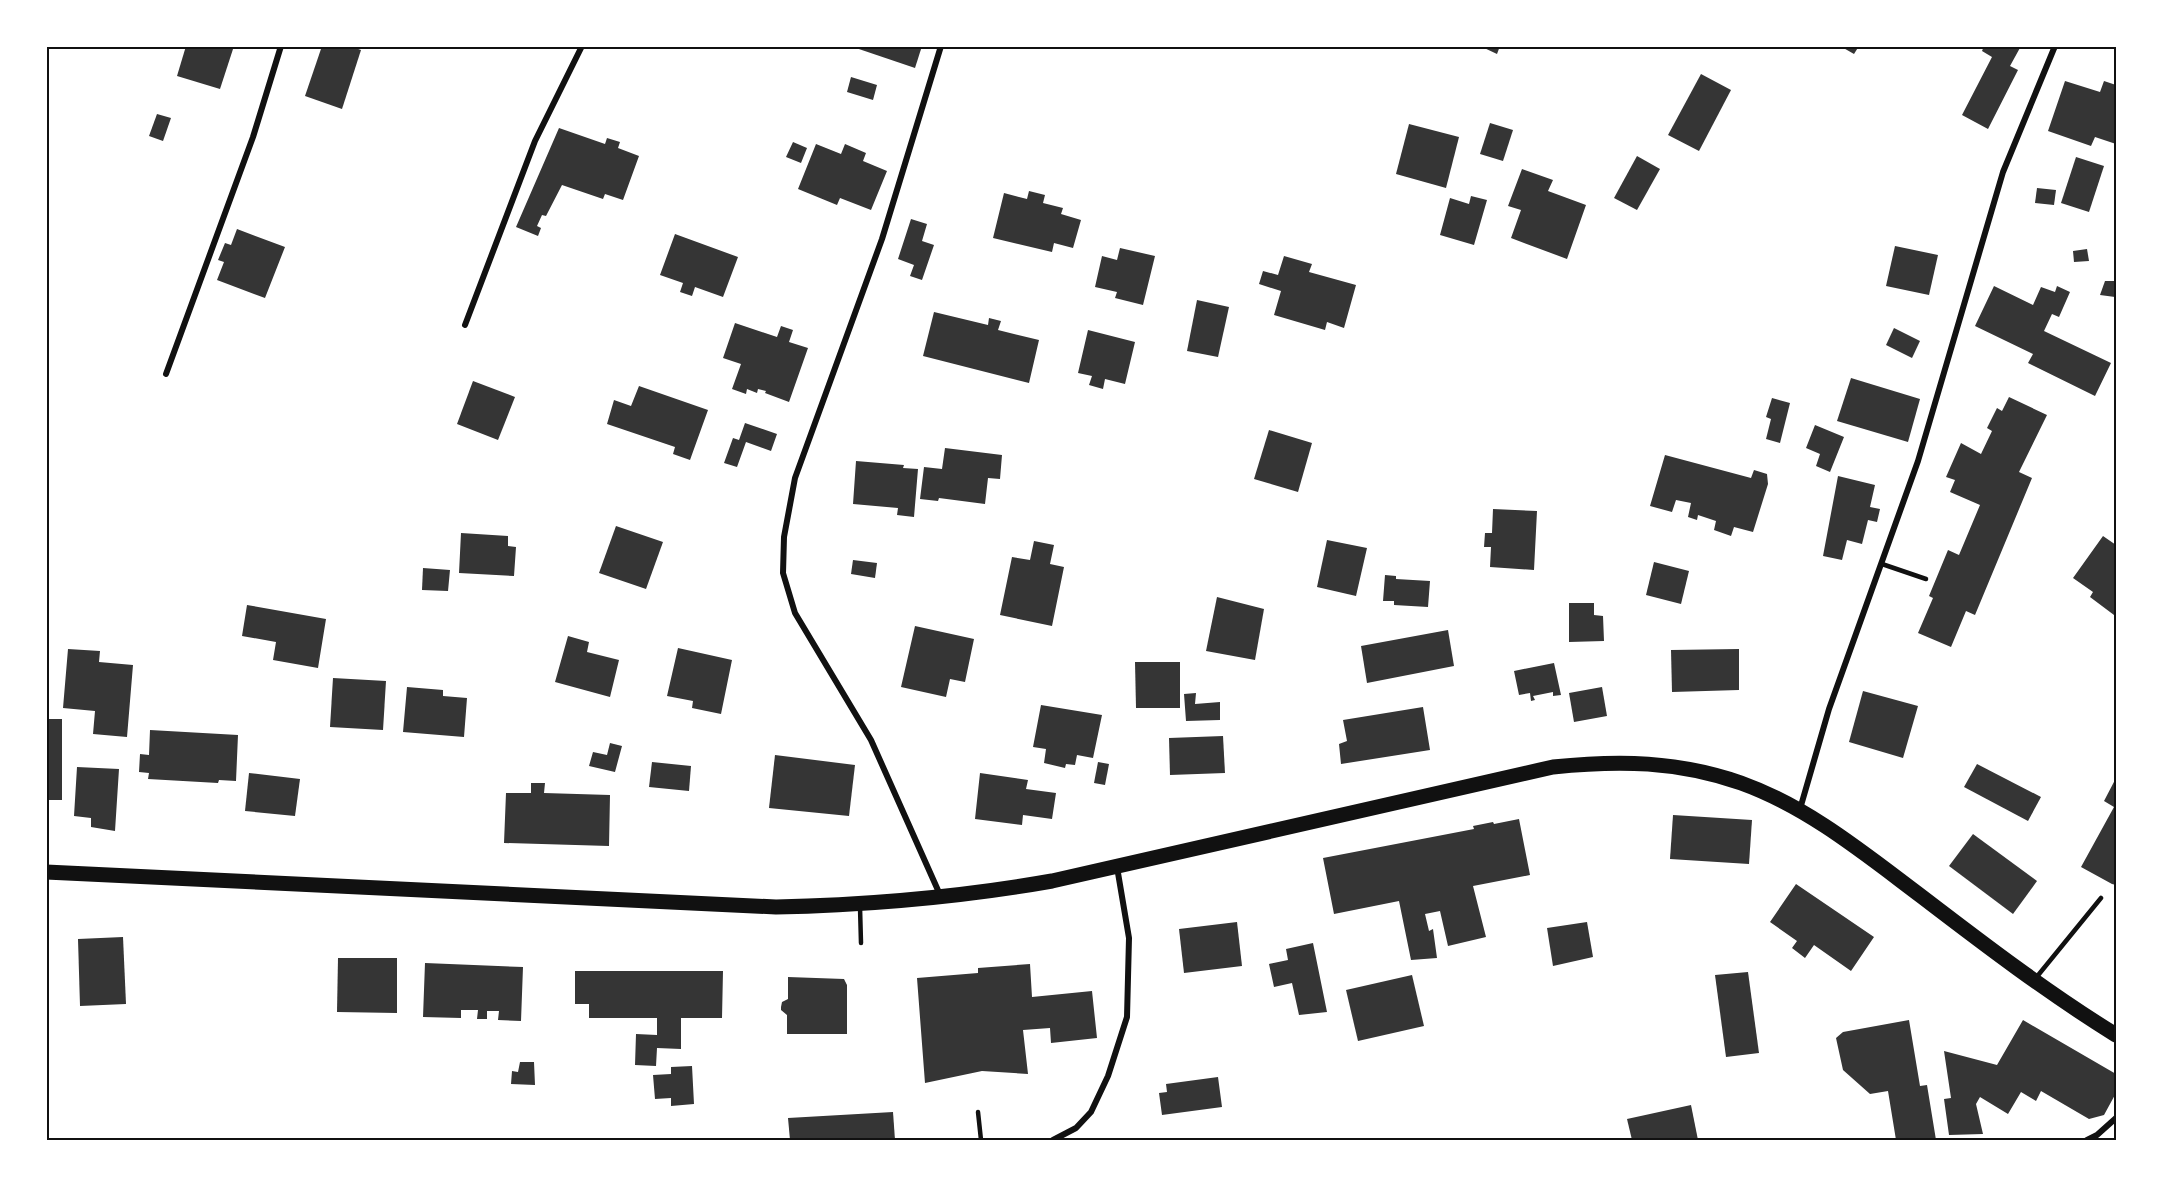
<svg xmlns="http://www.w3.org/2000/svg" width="2163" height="1187" viewBox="0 0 2163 1187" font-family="'Exo 2',sans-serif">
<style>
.building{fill:#353535}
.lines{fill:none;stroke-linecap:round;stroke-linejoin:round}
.service{stroke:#111;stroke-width:4.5}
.minor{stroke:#111;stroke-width:6}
.primary{stroke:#111;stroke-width:15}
.neatline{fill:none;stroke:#111;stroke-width:2}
</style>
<rect width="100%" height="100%" fill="#fff"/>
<g class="building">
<polygon points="186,46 234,46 220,89 177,76"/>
<polygon points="322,46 350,46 361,50 342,109 305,96"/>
<polygon points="850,46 922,46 915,68"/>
<polygon points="1480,46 1500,46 1497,54"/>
<polygon points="1840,46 1859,46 1854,54"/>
<polygon points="1984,46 2021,46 2010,66 2018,70 1988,129 1962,115 1992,57 1982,51"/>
<polygon points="1701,74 1731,90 1699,151 1668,135"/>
<polygon points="851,77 877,85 873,100 847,92"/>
<polygon points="2065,81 2100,92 2104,81 2116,85 2116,144 2095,137 2091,146 2048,131"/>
<polygon points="157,114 171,118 163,141 149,136"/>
<polygon points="1490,123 1513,130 1503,161 1480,154"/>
<polygon points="1409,124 1459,137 1446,188 1396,174"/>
<polygon points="559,128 605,144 607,138 620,142 618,148 639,156 623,200 605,194 603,199 562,185 546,216 542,215 537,226 541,228 538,236 516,227"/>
<polygon points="793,142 807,148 801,163 786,157"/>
<polygon points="816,144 841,154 845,144 866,153 863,161 887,171 871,210 840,198 837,205 798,189"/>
<polygon points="1637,156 1660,169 1637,210 1614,198"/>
<polygon points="2076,157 2104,166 2089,212 2061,203"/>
<polygon points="1522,169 1553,180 1548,191 1586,205 1567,259 1511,238 1521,210 1508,206"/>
<polygon points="2037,188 2056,190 2054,205 2035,203"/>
<polygon points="1029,191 1045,195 1043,203 1063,208 1061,214 1081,220 1073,248 1054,243 1052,252 993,238 1004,193 1027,199"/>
<polygon points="1471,196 1487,200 1474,245 1440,235 1450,198 1469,204"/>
<polygon points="911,219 927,224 922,241 934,245 922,280 910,276 914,265 898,259"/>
<polygon points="237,229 285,247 265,298 217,280 224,262 218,260 225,243 231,245"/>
<polygon points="675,234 738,257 723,297 695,287 692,296 680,292 683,283 660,275"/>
<polygon points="1895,246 1938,255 1929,295 1886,286"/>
<polygon points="1120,248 1155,256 1143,305 1115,298 1117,292 1095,287 1102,256 1117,260"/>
<polygon points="2087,249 2089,261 2074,262 2073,251"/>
<polygon points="1284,256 1312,264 1309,272 1356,285 1344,328 1327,322 1325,330 1274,315 1281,291 1259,284 1263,271 1278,275"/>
<polygon points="2105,281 2116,281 2115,297 2100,295"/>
<polygon points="1994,286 2033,305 2041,287 2055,292 2057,286 2070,292 2059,317 2052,314 2044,331 2111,363 2095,396 2028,363 2033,354 1975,326"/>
<polygon points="1197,300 1229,307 1218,357 1187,351"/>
<polygon points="934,312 988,325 989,318 1001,321 998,330 1039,340 1029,383 923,356"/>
<polygon points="735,323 777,337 781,326 793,330 789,342 808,348 789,402 765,393 766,391 758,389 757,393 747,389 746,394 732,389 741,364 723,358"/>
<polygon points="1894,328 1920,341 1912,358 1886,345"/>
<polygon points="1088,330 1135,342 1125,384 1105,379 1103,389 1089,385 1092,376 1078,373"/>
<polygon points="1851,378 1920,399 1908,442 1837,421"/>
<polygon points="473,381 515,397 498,440 457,424"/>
<polygon points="639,386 708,410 690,460 673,454 675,447 607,424 614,400 631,406"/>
<polygon points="2009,397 2047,415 2019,472 2032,478 1975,615 1966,611 1951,647 1918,633 1933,598 1929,596 1948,550 1959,555 1980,505 1950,492 1955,480 1946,477 1961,443 1981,454 1992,431 1987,428 1997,408 2002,411"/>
<polygon points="1772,398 1790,403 1780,443 1766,439 1771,419 1766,417"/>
<polygon points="745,423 777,434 771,451 746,442 737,467 724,463 733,438 739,440"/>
<polygon points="1815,425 1844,437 1830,472 1816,466 1820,454 1806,448"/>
<polygon points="1269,430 1312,443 1298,492 1254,479"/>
<polygon points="945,448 1002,455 1000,479 988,478 985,504 939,498 938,501 920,499 924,467 942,469"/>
<polygon points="1665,455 1751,478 1754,470 1767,474 1768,484 1753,532 1734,527 1731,536 1714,530 1716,521 1698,515 1697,520 1688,517 1691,503 1676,500 1672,512 1650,506"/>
<polygon points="856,461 904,465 903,468 918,469 914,517 897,515 898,508 853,504"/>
<polygon points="1838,476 1875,485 1870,507 1880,509 1877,522 1868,520 1862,544 1847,540 1842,560 1823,556"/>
<polygon points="1493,509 1537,511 1534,570 1490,567 1491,547 1484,547 1485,533 1492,533"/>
<polygon points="616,526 663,542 646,589 599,573"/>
<polygon points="461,533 508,536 508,546 516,547 514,576 459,573"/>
<polygon points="2103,536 2116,545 2116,612 2114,615 2090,597 2093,592 2073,578"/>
<polygon points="1327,540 1367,548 1356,596 1317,587"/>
<polygon points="1034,541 1054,545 1050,564 1064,567 1052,626 1000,615 1012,557 1030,560"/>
<polygon points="853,560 877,563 875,578 851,574"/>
<polygon points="1654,562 1689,571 1681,604 1646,595"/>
<polygon points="423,568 450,570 448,591 422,590"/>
<polygon points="1385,575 1396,576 1396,579 1430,581 1428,607 1394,605 1394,601 1383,601"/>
<polygon points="1217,597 1264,609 1255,660 1206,651"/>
<polygon points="1569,603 1594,603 1594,615 1603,616 1604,641 1569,642"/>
<polygon points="247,605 326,619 318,668 273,660 276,642 242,636"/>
<polygon points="915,626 974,639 965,682 950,679 946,697 901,687"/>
<polygon points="1448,630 1454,666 1367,683 1361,646"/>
<polygon points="568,636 589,642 587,652 619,660 610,697 555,682"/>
<polygon points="678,648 732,660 721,714 692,708 693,701 667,696"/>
<polygon points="68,649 100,651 99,662 133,665 127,737 93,734 95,711 63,708"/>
<polygon points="1739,649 1739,690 1672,692 1671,650"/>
<polygon points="1135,662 1180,662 1180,708 1136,708"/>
<polygon points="1554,663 1561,695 1553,696 1553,692 1533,696 1535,700 1531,701 1530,693 1519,695 1514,671"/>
<polygon points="333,678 386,681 383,730 330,727"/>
<polygon points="407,687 443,690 443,696 467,698 464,737 403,732"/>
<polygon points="1602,687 1607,716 1574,722 1569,693"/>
<polygon points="1863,691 1918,706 1903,758 1849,742"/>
<polygon points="1196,693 1195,704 1220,702 1220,720 1186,721 1184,694"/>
<polygon points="1041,705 1102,715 1093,758 1077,755 1075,765 1066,764 1065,768 1044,763 1046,749 1033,747"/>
<polygon points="1423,707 1430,750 1341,764 1339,744 1347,741 1343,720"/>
<rect x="46" y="719" width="16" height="81"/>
<polygon points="150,730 238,735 236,781 219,780 218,783 148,779 149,773 139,772 140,754 149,755"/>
<polygon points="1223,736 1225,773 1170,775 1169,738"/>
<polygon points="610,743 622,746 615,772 589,766 593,752 607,755"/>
<polygon points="775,755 855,765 849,816 769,808"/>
<polygon points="652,762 691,766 689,791 649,787"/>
<polygon points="1098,762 1109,764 1105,785 1094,783"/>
<polygon points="1977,764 2041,797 2028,821 1964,787"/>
<polygon points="77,767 119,769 115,831 91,827 91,818 74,816"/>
<polygon points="249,773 300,779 295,816 245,811"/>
<polygon points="980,773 1028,780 1026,789 1056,793 1052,819 1023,815 1022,825 975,819"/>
<polygon points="2116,778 2116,885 2112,884 2081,867 2114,807 2104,801"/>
<polygon points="531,783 545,783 544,793 610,795 609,846 504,843 506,793 531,793"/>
<polygon points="1673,815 1752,820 1749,864 1670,859"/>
<polygon points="1519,819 1530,875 1473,886 1486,937 1448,946 1440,911 1425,914 1429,931 1433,929 1437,958 1411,960 1399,901 1334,914 1323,858 1474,829 1473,826 1493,822 1494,824"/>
<polygon points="1973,834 2037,881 2013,914 1949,866"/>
<polygon points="1796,884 1874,937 1851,971 1814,945 1805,958 1792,948 1797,941 1770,922"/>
<polygon points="1237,922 1242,966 1184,973 1179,929"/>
<polygon points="1587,922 1593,957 1553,966 1547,928"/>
<polygon points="123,937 126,1004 80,1006 78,939"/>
<polygon points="1313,943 1327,1012 1299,1015 1292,983 1274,987 1269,964 1288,960 1286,949"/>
<polygon points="338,958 397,958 397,1013 337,1012"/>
<polygon points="425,963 523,967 521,1021 498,1020 499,1011 487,1011 487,1019 477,1019 478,1010 461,1010 461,1018 423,1017"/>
<polygon points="1030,964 1032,997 1092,991 1097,1038 1051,1043 1050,1028 1023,1030 1028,1074 982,1071 925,1083 917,978 978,973 978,968"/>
<polygon points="575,971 723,971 722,1018 681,1018 681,1049 657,1048 656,1066 635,1065 636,1034 657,1035 657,1018 589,1018 589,1004 575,1004"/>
<polygon points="1748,972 1759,1053 1726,1057 1715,975"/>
<polygon points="1412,975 1424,1026 1358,1041 1346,990"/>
<polygon points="788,977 844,979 847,985 847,1034 787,1034 787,1015 781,1010 781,1007 782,1002 788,999"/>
<polygon points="1909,1020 1920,1086 1927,1085 1936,1140 1896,1140 1888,1091 1870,1094 1843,1070 1836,1038 1843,1032"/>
<polygon points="2023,1020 2116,1074 2116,1093 2104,1115 2089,1119 2041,1091 2036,1101 2021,1092 2008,1114 1980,1097 1976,1104 1983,1134 1949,1135 1944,1099 1951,1098 1944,1051 1997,1065"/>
<polygon points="520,1062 534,1062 535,1085 511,1084 512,1071 518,1072"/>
<polygon points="692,1066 694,1104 671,1106 671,1098 655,1099 653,1075 671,1074 671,1067"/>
<polygon points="1218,1077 1222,1107 1162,1115 1159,1093 1167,1092 1166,1084"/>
<polygon points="1691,1105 1698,1140 1632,1140 1627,1119"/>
<polygon points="893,1112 895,1140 790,1140 788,1118"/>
</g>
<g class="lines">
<g class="service">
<polyline points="1882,564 1926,579"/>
<polyline points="860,907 861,943"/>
<polyline points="2035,979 2101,898"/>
<polyline points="978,1112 981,1140"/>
</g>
<g class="minor">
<polyline points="941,46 882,239 795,478 784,537 783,573 795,613 871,740 941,897"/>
<polyline points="465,325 535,141 582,46"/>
<polyline points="166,374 253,137 281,46"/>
<polyline points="1800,809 1829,709 1918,461 2003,172 2055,46"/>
<polyline points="1053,1140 1076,1128 1091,1112 1108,1076 1127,1017 1129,938 1117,867"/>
<polyline points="2087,1140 2097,1135 2116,1118"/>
</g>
<path class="primary" d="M 46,872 L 776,907 C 869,905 961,897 1052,881 L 1553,767 C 1620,760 1677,761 1741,783 C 1808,807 1865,854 1921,896 C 1985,945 2048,993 2116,1035"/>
</g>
<rect width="2163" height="1187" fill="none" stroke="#ffffff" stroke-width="96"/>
<rect x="48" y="48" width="2067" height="1091" class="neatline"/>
</svg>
